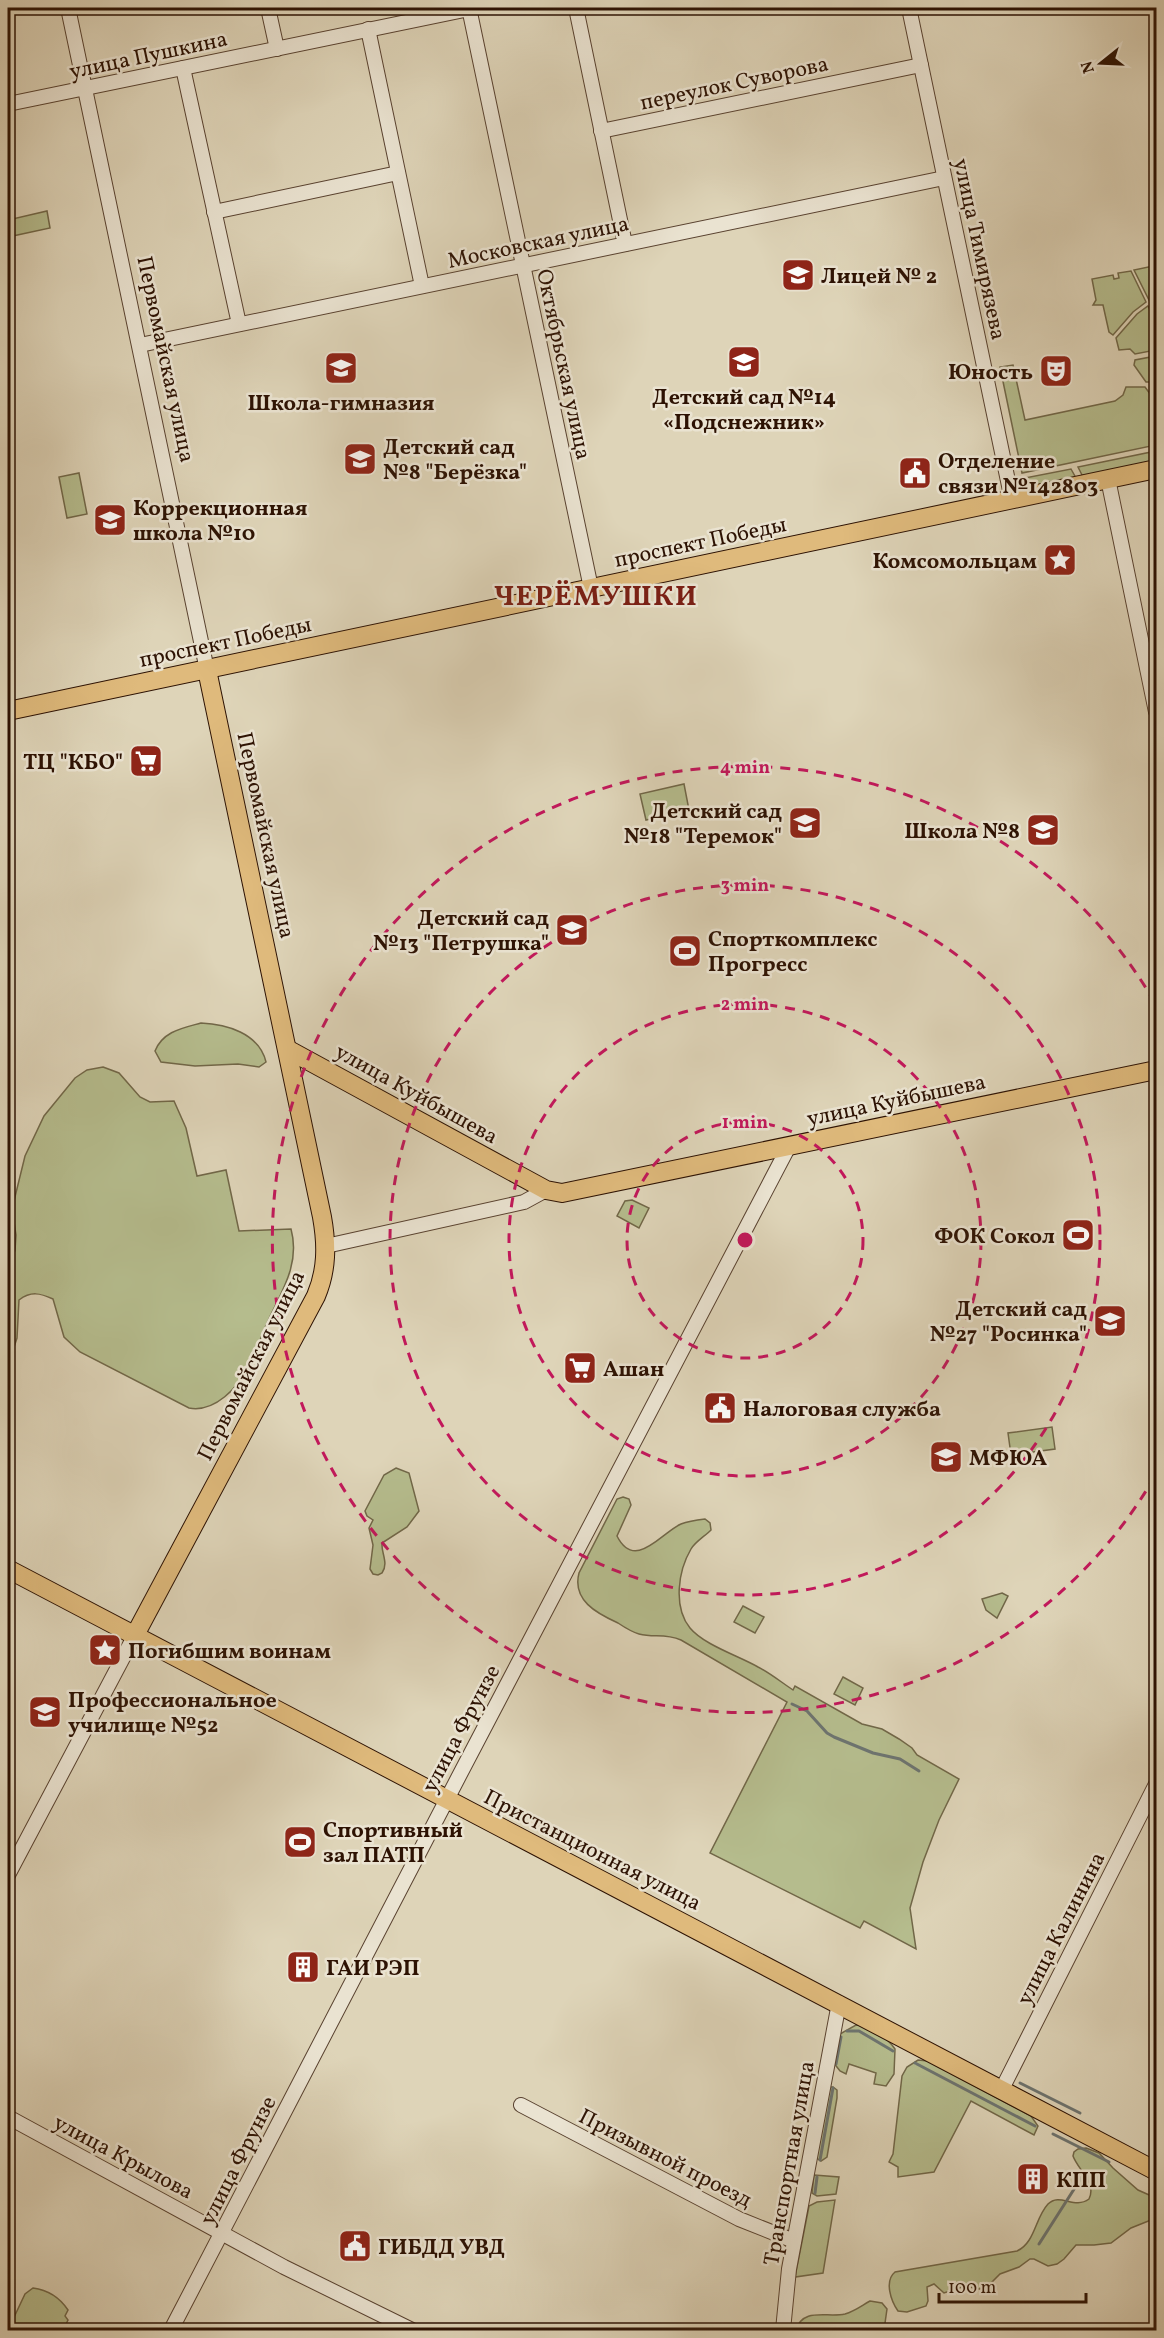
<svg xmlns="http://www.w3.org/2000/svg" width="1164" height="2338" viewBox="0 0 1164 2338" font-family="Vollkorn,serif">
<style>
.green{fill:#b5bc8d;stroke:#716748;stroke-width:1.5}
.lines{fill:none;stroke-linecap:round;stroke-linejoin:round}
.stream{stroke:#6d7470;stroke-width:3}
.minor-casing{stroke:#594230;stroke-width:16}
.major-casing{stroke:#2d1203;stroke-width:20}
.minor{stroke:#eae3d1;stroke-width:14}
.major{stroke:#dfba7c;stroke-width:18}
.ring{fill:none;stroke:#c2185b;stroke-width:3;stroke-dasharray:10 8}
.labels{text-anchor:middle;stroke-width:5;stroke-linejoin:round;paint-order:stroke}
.street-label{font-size:22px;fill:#2d1203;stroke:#eae3d1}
.poi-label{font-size:22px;font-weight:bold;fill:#2d1203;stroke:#eae3d1;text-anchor:start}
.district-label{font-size:28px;font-weight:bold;letter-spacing:1.5px;fill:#7a1f14;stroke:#eae3d1}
.centre{fill:#c2185b;stroke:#eae3d1;stroke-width:3}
.ring-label{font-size:18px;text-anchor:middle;font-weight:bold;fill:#c2185b;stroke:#eae3d1;stroke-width:5;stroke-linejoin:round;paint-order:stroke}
</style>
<rect width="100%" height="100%" fill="#ded4b8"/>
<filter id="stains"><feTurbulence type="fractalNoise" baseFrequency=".00333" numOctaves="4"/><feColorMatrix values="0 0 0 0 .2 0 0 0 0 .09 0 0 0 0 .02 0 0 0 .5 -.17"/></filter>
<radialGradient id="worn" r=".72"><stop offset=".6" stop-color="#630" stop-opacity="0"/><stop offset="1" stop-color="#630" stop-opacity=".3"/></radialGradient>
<g class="green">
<polygon points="47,211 50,228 8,237 8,220"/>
<polygon points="1153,266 1156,270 1156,300 1150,302 1134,270"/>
<polygon points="1131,271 1146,302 1133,312 1113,335 1109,332 1103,305 1093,305 1096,300 1092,279 1113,275 1114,279 1119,278 1118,273"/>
<polygon points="1148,306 1156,322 1156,350 1135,354 1130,349 1119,350 1116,338 1137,314"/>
<polygon points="1156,356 1156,382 1146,382 1134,365 1135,360"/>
<polygon points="1013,365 1025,420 1115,401 1123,395 1126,387 1145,387 1156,402 1156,445 1022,473 1000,367"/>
<polygon points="1156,451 1156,462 1083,477 1078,467"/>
<polygon points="1071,469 1076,478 1027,489 1015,480"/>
<polygon points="79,473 87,514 67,518 59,477"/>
<polygon points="684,784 689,810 646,820 640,794"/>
<path d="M 201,1023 C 226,1024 259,1033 266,1062 L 259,1067 L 238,1064 L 195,1066 L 161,1062 L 155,1051 C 163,1031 183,1028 201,1023 Z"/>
<path d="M 103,1067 L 119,1073 L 140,1097 L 150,1102 L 174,1101 L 186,1128 L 197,1176 L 226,1170 L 239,1231 L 291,1229 C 302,1269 275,1300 262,1335 C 258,1345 256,1356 250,1366 C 238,1387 215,1413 189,1408 L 80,1352 L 64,1337 L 53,1299 C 40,1293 31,1291 19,1300 L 17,1338 L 8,1365 L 8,1272 L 15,1250 L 16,1235 L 12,1209 L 25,1156 L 44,1116 L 75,1078 L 87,1070 Z"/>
<polygon points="632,1200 649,1208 639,1228 617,1216 625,1201"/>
<polygon points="1052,1427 1055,1449 1011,1455 1008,1433"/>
<path d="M 396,1468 L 409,1473 L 419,1511 L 407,1527 L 382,1543 C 381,1553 389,1563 382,1573 L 378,1575 L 373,1574 L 370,1569 L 373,1545 L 369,1528 L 373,1520 L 367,1516 L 365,1511 L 384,1475 Z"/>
<path d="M 623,1497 L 629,1499 L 631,1505 L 617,1536 C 635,1572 662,1532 681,1524 C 689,1521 697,1520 705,1519 L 710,1523 L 711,1530 C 705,1536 695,1542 691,1549 C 678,1571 673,1607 690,1628 C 704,1645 739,1656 758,1667 C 770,1673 781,1682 793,1690 L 795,1686 L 862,1724 L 882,1729 L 899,1739 L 912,1748 L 917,1755 L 959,1779 L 939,1820 L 923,1862 L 910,1908 L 916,1949 L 864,1921 L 860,1928 L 710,1853 L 787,1702 L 681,1640 C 664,1633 654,1638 639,1634 C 632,1632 624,1627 618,1623 C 596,1613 572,1600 579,1573 L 617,1499 Z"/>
<polygon points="1002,1593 1008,1596 997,1618 986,1610 982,1599"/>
<polygon points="743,1606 764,1617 755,1633 734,1622"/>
<polygon points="843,1677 863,1688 855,1705 834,1694"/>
<path d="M 856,2025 C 868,2025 888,2038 895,2049 L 894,2074 L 886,2086 L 874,2084 L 876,2073 L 849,2064 L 846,2074 L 840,2071 L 833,2062 L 840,2034 Z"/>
<polygon points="918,2060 928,2061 1031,2116 1038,2126 1034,2135 971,2101 934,2172 898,2177 898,2167 889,2162 893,2154 902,2076 907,2067"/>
<polygon points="829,2087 833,2087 837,2090 837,2098 827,2157 821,2161 815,2157"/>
<path d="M 1086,2148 L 1099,2153 L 1113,2168 L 1138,2190 L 1156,2198 L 1156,2218 L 1131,2228 L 1111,2243 L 1094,2245 L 1076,2245 L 1064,2259 L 1057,2264 L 1048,2266 L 1034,2259 L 1030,2259 L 1019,2267 L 1000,2274 L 986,2288 L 979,2289 L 965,2286 L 944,2293 L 934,2284 L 927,2287 L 928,2301 L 926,2306 L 907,2312 L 898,2311 C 891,2301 884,2281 895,2272 L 1017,2251 C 1035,2243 1035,2218 1048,2204 C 1060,2192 1074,2210 1089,2199 C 1097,2183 1078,2170 1073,2156 L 1074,2152 L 1078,2149 Z"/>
<polygon points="814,2175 839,2177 836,2194 817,2196 812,2193"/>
<polygon points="835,2200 823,2273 795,2277 809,2206 817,2202"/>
<path d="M 33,2288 C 48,2290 60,2298 68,2310 L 65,2316 L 68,2320 L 63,2330 L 8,2330 L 25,2294 Z"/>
<path d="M 870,2301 L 882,2303 L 887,2309 L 884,2330 L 796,2330 C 803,2307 827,2318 845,2314 C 855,2311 861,2306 870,2301 Z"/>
</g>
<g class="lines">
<g class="stream">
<polyline points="792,1704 807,1711 827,1733 834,1737 873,1753 900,1759 919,1771"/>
<polyline points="847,2031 859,2031 893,2051"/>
<polyline points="915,2063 1035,2126"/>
<polyline points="836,2064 841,2037"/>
<polyline points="1020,2083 1080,2113"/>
<polyline points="1053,2134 1109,2162"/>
<polyline points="820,2160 833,2088"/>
<polyline points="815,2193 817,2177"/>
<polyline points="1039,2244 1085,2172"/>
</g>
<g class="minor-casing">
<g id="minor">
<polyline points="68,8 207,670"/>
<polyline points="268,8 277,49"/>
<polyline points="469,8 591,588"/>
<polyline points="576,8 625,244"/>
<polyline points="909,8 1012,500"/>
<polyline points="368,29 422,286"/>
<polyline points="183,68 239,324"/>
<polyline points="8,104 474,8"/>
<polyline points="601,131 921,65"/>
<polyline points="214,212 398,173"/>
<polyline points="140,345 944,178"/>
<polyline points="1108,479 1156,712"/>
<polyline points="326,1246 524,1202 546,1190"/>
<polyline points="8,1875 135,1635"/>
<polyline points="1001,2091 1156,1784"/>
<polyline points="521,2105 739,2219 794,2241"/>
<polyline points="8,2117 284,2267 412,2330"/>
<polyline points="171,2330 458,1778 789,1146"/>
<polyline points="783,2330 789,2269 839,2003"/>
</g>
</g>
<g class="major-casing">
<g id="major">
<polyline points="8,711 1156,469"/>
<polyline points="287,1049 546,1190 562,1193 1156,1070"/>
<polyline points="8,1569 1156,2171"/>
<path d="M 135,1635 L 316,1296 C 327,1270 327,1245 322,1217 L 207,670"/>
</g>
</g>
<use href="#minor" class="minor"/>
<use href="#major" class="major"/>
</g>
<g class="ring">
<circle cx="745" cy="1240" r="118"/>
<circle cx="745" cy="1240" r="236"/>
<circle cx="745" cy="1240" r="355"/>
<path d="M1155 1476A473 473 0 1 1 1155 1003"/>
</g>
<defs>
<g id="school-square" transform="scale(1.725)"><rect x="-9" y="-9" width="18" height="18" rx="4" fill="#8f2418" stroke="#eae3d1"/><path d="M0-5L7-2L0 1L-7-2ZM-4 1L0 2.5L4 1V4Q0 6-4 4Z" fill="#fff"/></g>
<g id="theatre-square" transform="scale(1.725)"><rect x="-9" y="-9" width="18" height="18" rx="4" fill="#8f2418" stroke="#eae3d1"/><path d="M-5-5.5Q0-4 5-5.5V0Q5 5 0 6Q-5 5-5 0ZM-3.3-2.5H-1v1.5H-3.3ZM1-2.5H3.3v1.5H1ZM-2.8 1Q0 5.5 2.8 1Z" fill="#fff"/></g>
<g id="civic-square" transform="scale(1.725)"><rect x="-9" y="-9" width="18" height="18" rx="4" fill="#8f2418" stroke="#eae3d1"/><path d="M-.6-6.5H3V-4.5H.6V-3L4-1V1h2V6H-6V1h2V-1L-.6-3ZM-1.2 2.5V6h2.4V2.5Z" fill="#fff"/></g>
<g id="sight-square" transform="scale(1.725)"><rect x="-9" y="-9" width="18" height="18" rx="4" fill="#8f2418" stroke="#eae3d1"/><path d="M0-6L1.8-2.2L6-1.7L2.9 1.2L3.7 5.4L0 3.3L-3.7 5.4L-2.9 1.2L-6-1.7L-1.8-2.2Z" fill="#fff"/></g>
<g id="supermarket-square" transform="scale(1.725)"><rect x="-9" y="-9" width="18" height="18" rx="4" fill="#8f2418" stroke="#eae3d1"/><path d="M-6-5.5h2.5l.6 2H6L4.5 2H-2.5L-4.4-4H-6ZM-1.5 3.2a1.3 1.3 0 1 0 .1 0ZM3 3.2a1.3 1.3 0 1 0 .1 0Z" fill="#fff"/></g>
<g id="stadium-square" transform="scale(1.725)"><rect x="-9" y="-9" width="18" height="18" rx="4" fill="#8f2418" stroke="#eae3d1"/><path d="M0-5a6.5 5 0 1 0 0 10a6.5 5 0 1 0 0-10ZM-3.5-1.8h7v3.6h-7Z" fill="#fff"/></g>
<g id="university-square" transform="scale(1.725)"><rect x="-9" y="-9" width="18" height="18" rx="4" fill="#8f2418" stroke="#eae3d1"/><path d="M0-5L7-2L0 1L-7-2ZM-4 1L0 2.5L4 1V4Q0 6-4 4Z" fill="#fff"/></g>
<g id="building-square" transform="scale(1.725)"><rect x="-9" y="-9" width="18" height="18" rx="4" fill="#8f2418" stroke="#eae3d1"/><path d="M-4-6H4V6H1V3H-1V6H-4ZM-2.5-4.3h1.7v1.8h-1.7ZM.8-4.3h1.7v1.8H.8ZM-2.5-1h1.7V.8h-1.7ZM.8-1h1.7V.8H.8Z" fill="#fff"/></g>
</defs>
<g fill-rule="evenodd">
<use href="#school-square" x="798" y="275"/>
<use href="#school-square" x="744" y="362"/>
<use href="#school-square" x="341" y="368"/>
<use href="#theatre-square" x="1056" y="371"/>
<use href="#school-square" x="360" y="459"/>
<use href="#civic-square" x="915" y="473"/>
<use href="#school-square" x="110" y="520"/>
<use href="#sight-square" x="1060" y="560"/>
<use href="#supermarket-square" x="146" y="761"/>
<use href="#school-square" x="805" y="823"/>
<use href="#school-square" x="1043" y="830"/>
<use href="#school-square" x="572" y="930"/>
<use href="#stadium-square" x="685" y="951"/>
<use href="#stadium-square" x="1078" y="1235"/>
<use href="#school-square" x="1110" y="1321"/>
<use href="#supermarket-square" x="580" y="1368"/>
<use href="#civic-square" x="720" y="1408"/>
<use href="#university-square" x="946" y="1457"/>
<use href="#sight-square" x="105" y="1650"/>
<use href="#university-square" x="45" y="1712"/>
<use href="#stadium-square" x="300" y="1842"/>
<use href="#building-square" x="303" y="1967"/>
<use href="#building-square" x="1033" y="2179"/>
<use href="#civic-square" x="355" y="2246"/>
</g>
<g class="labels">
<g class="street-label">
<text transform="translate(148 54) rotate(-12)" y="8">улица Пушкина</text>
<text transform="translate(734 82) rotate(-12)" y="8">переулок Суворова</text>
<text transform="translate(538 241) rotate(-12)" y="8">Московская улица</text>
<text transform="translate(981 249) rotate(78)" y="8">улица Тимирязева</text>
<text transform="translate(167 359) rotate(78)" y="8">Первомайская улица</text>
<text transform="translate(565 364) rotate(78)" y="8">Октябрьская улица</text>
<text transform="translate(700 541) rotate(-12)" y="8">проспект Победы</text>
<text transform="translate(225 641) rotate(-12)" y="8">проспект Победы</text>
<text transform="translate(267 835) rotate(78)" y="8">Первомайская улица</text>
<text transform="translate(417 1093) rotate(29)" y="8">улица Куйбышева</text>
<text transform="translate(896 1099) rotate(-12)" y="8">улица Куйбышева</text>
<text transform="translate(250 1365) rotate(-63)" y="8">Первомайская улица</text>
<text transform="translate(460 1728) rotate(-62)" y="8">улица Фрунзе</text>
<text transform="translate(593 1849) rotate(27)" y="8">Пристанционная улица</text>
<text transform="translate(1060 1928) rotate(-63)" y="8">улица Калинина</text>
<text transform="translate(124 2156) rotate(28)" y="8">улица Крылова</text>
<text transform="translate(666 2157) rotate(27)" y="8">Призывной проезд</text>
<text transform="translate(237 2160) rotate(-63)" y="8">улица Фрунзе</text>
<text transform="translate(788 2163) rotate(-80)" y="8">Транспортная улица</text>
</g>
<g class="poi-label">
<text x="821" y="283">Лицей № 2</text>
<text x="1033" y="379" text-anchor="end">Юность</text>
<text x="744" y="404" text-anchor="middle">Детский сад №14<tspan x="744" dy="25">«Подснежник»</tspan></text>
<text x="341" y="410" text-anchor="middle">Школа-гимназия</text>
<text x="383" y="454">Детский сад<tspan x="383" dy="25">№8 "Берёзка"</tspan></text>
<text x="938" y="468">Отделение<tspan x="938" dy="25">связи №142803</tspan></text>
<text x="133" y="515">Коррекционная<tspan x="133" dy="25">школа №10</tspan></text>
<text x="1037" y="568" text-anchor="end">Комсомольцам</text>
<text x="123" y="769" text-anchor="end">ТЦ "КБО"</text>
<text x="782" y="818" text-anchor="end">Детский сад<tspan x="782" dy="25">№18 "Теремок"</tspan></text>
<text x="1020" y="838" text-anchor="end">Школа №8</text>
<text x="549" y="925" text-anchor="end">Детский сад<tspan x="549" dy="25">№13 "Петрушка"</tspan></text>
<text x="708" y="946">Спорткомплекс<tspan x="708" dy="25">Прогресс</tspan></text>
<text x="1055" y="1243" text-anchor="end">ФОК Сокол</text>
<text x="1087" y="1316" text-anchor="end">Детский сад<tspan x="1087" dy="25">№27 "Росинка"</tspan></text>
<text x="603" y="1376">Ашан</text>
<text x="743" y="1416">Налоговая служба</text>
<text x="969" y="1465">МФЮА</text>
<text x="128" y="1658">Погибшим воинам</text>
<text x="68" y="1707">Профессиональное<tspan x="68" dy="25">училище №52</tspan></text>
<text x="323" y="1837">Спортивный<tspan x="323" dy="25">зал ПАТП</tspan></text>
<text x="326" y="1975">ГАИ РЭП</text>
<text x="1056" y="2187">КПП</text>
<text x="378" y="2254">ГИБДД УВД</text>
</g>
<g class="district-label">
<text x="596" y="605">ЧЕРЁМУШКИ</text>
</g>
</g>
<circle cx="745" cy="1240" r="9" class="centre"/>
<g class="ring-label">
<text x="745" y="773">4 min</text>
<text x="745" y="891">3 min</text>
<text x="745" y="1010">2 min</text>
<text x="745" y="1128">1 min</text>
</g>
<rect width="1164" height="2338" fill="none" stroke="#ded4b8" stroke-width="30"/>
<rect x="9" y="9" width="1146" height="2320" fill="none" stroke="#2d1203" stroke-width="3"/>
<rect x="15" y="15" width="1134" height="2308" fill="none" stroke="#2d1203" stroke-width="1.5"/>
<g transform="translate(1101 63) rotate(252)" stroke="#eae3d1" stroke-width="4.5" paint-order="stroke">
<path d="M0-4.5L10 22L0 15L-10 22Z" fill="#2d1203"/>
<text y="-9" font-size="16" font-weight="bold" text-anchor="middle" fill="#2d1203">N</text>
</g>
<path d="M939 2293v9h147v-9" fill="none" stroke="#2d1203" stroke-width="3"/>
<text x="948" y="2293" font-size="18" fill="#2d1203" stroke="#eae3d1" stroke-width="4.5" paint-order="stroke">100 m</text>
<rect width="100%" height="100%" filter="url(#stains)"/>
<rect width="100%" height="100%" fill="url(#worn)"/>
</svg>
